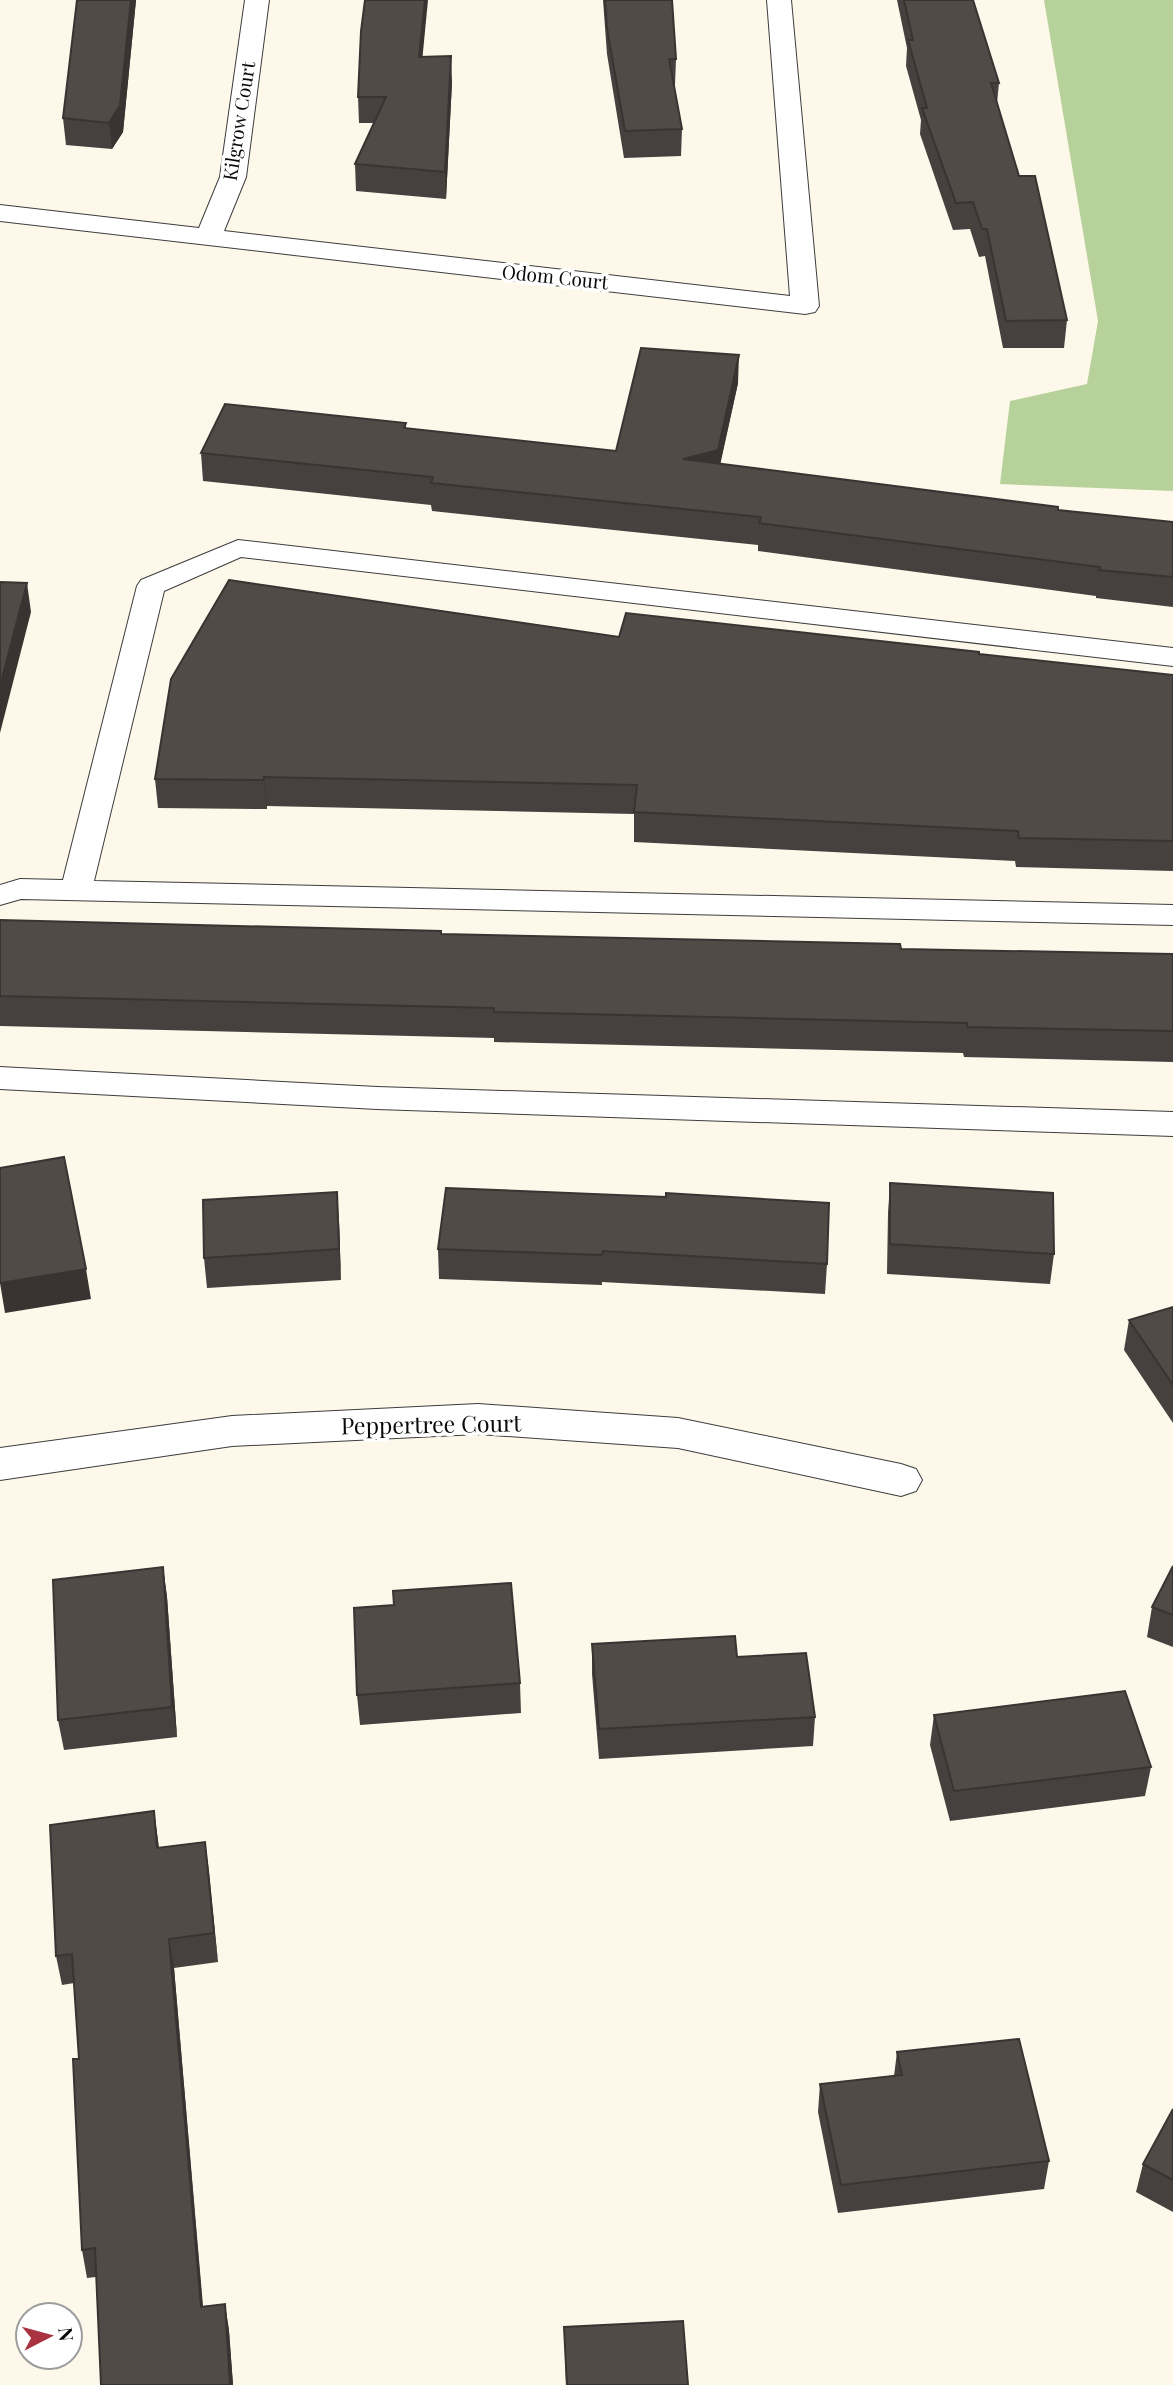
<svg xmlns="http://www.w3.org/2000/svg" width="1173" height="2385" viewBox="0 0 1173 2385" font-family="'Playfair Display',serif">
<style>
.forest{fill:#b6d199}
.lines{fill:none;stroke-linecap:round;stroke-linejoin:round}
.lane-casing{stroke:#3d3d3d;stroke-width:2}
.street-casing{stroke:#3d3d3d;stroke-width:2}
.lane{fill:#fff;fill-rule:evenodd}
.street{fill:#fff;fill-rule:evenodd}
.wall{fill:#46403e}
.shaded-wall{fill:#393432}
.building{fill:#514b48;stroke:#393432;stroke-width:2}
.labels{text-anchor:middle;stroke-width:7;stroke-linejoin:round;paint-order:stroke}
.far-street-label{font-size:19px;fill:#0a0a0a;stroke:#fff}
.street-label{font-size:23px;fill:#0a0a0a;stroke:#fff}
</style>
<rect width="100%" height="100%" fill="#fdf8ea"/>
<polygon class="forest" points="1044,0 1173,0 1173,491 1000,484 1010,401 1087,384 1098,321"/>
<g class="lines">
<g class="lane-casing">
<g id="lane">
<polygon points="238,540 1173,648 1173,666 241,557 164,591 94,881 1173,905 1173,925 21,899 0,905 0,885 20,879 63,880 137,586 141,580"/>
<polygon points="0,1067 377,1087 1173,1112 1173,1136 377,1109 0,1089"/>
</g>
</g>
<g class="street-casing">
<g id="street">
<polygon points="245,0 269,0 246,177 224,231 790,296 767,0 791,0 819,306 815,312 805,314 0,221 0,205 199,228 220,177"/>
<polygon points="478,1404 678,1418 901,1464 916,1469 922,1480 916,1491 901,1496 678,1448 478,1434 232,1446 0,1480 0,1448 232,1416"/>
</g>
</g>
<use href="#lane" class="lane"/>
<use href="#street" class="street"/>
</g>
<g class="wall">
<polygon points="77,0 136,0 123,132 112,149 66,145 63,118"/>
<polygon points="603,0 672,0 676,59 675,85 674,85 682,129 681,156 624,158 607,54"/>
<polygon points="897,0 973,0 999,83 997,103 1019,176 1067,320 1064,348 1003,348 985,256 979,257 970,229 953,230 920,134 921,120 906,66 907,48"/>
<polygon points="422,57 452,82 446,199 356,191 355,164 374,123 359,123 358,97"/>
<polygon points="738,383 720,464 1058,510 1173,522 1173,607 1096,598 1096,596 758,551 758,545 432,511 431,505 203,481 201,453 406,423 406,429 616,451"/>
<polygon points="619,637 979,655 1173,675 1173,871 1016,867 1015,861 634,842 634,814 267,806 267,809 158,808 155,779"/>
<polygon points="0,920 901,949 1173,954 1173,1062 964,1057 963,1053 494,1042 494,1038 0,1026"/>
<polygon points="890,1183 1054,1254 1050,1284 887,1274 888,1213"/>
<polygon points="446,1188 827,1264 825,1294 602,1282 602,1285 439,1279 438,1249"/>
<polygon points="339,1222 341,1280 207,1288 204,1258"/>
<polygon points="1173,1307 1173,1423 1124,1350 1129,1320"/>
<polygon points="1173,1566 1173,1647 1147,1637 1152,1607"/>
<polygon points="163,1567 167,1597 177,1737 64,1750 58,1720"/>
<polygon points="592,1644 737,1657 815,1717 813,1746 599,1759 592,1674"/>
<polygon points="520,1683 521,1713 360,1725 357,1695"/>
<polygon points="934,1715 1151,1767 1145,1796 950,1821 930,1745"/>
<polygon points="154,1811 159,1848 205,1842 218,1962 174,1968 203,2306 225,2304 229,2331 233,2385 101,2385 96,2277 87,2278 82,2250 79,2059 74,1983 62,1985 56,1956"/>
<polygon points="897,2052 1049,2161 1044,2189 838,2213 818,2112 820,2084 894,2076"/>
<polygon points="1173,2109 1173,2212 1136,2192 1143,2164"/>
<polygon points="564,2327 688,2385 566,2385"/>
</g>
<g class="shaded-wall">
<polygon points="131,0 136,0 123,132 112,149 109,123"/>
<polygon points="425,0 428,0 420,83 419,57"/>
<polygon points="451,56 452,82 446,199 445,172"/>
<polygon points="739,355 738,383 717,479 683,459"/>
<polygon points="27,583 31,612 0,733 0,686"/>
<polygon points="264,777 267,806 267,809 264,780"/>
<polygon points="337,1192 339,1222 341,1280 339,1249"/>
<polygon points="86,1269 91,1299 5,1313 0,1283"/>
<polygon points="163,1567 167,1597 177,1737 172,1707"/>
<polygon points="154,1811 158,1841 161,1878 157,1848"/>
<polygon points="205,1842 209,1871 218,1962 214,1933"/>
<polygon points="169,1939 174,1968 205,2334 201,2307"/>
<polygon points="225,2304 229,2331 233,2385 230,2385"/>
</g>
<g class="building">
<polygon points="77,0 131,0 120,105 109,123 63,118"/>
<polygon points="365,0 425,0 419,57 451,56 445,172 355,164 386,97 358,97 361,31"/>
<polygon points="605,0 672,0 676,59 669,59 682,129 625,131 607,28"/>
<polygon points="904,0 973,0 999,83 991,83 1019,176 1035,176 1067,320 1006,321 987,229 982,229 973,202 956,203 922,108 927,108 908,40 913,40"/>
<polygon points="641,348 739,355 718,450 683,459 1058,507 1058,510 1173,522 1173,577 1099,570 1100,567 759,523 761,517 431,483 433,477 201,453 225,404 406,423 404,428 616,451"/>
<polygon points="229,580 619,637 626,613 979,652 979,654 1173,675 1173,841 1019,838 1018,831 634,812 637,785 264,777 264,780 155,779 171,679"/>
<polygon points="0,582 27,583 0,686"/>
<polygon points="0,920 441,931 441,934 900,944 901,949 1173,954 1173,1031 967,1027 967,1023 494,1012 494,1008 0,996"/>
<polygon points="64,1157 86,1269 0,1283 0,1168"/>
<polygon points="890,1183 1053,1193 1054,1254 890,1244"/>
<polygon points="446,1188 666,1197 666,1193 829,1203 827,1264 603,1251 602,1255 438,1249"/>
<polygon points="337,1192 339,1249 204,1258 203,1200"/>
<polygon points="1173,1307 1173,1385 1129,1320"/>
<polygon points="1173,1566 1173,1615 1152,1607"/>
<polygon points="163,1567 172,1707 58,1720 53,1580"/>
<polygon points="511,1583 520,1683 357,1695 354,1608 394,1605 393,1591"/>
<polygon points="735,1636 737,1657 806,1653 815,1717 599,1729 592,1644"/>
<polygon points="1125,1691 1151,1767 954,1791 934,1715"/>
<polygon points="154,1811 157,1848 205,1842 214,1933 169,1939 201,2307 225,2304 230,2385 101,2385 95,2248 82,2250 73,2059 79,2059 72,1954 56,1956 50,1825"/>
<polygon points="1019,2039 1049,2161 841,2185 820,2084 902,2075 897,2052"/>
<polygon points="1173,2109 1173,2180 1143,2164"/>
<polygon points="683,2321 688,2385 567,2385 564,2327"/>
</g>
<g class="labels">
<g class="far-street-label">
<text transform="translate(239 121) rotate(-81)" y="7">Kilgrow Court</text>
<text transform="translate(555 277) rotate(6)" y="7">Odom Court</text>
</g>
<g class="street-label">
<text transform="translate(431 1425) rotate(-1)" y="8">Peppertree Court</text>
</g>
</g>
<g transform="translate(49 2336) rotate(84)"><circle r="33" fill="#ffffff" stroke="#9d9d9d" stroke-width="2"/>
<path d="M0-5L12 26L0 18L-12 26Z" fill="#a93340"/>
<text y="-10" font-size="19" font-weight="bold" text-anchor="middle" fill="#0a0a0a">N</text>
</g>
</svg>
